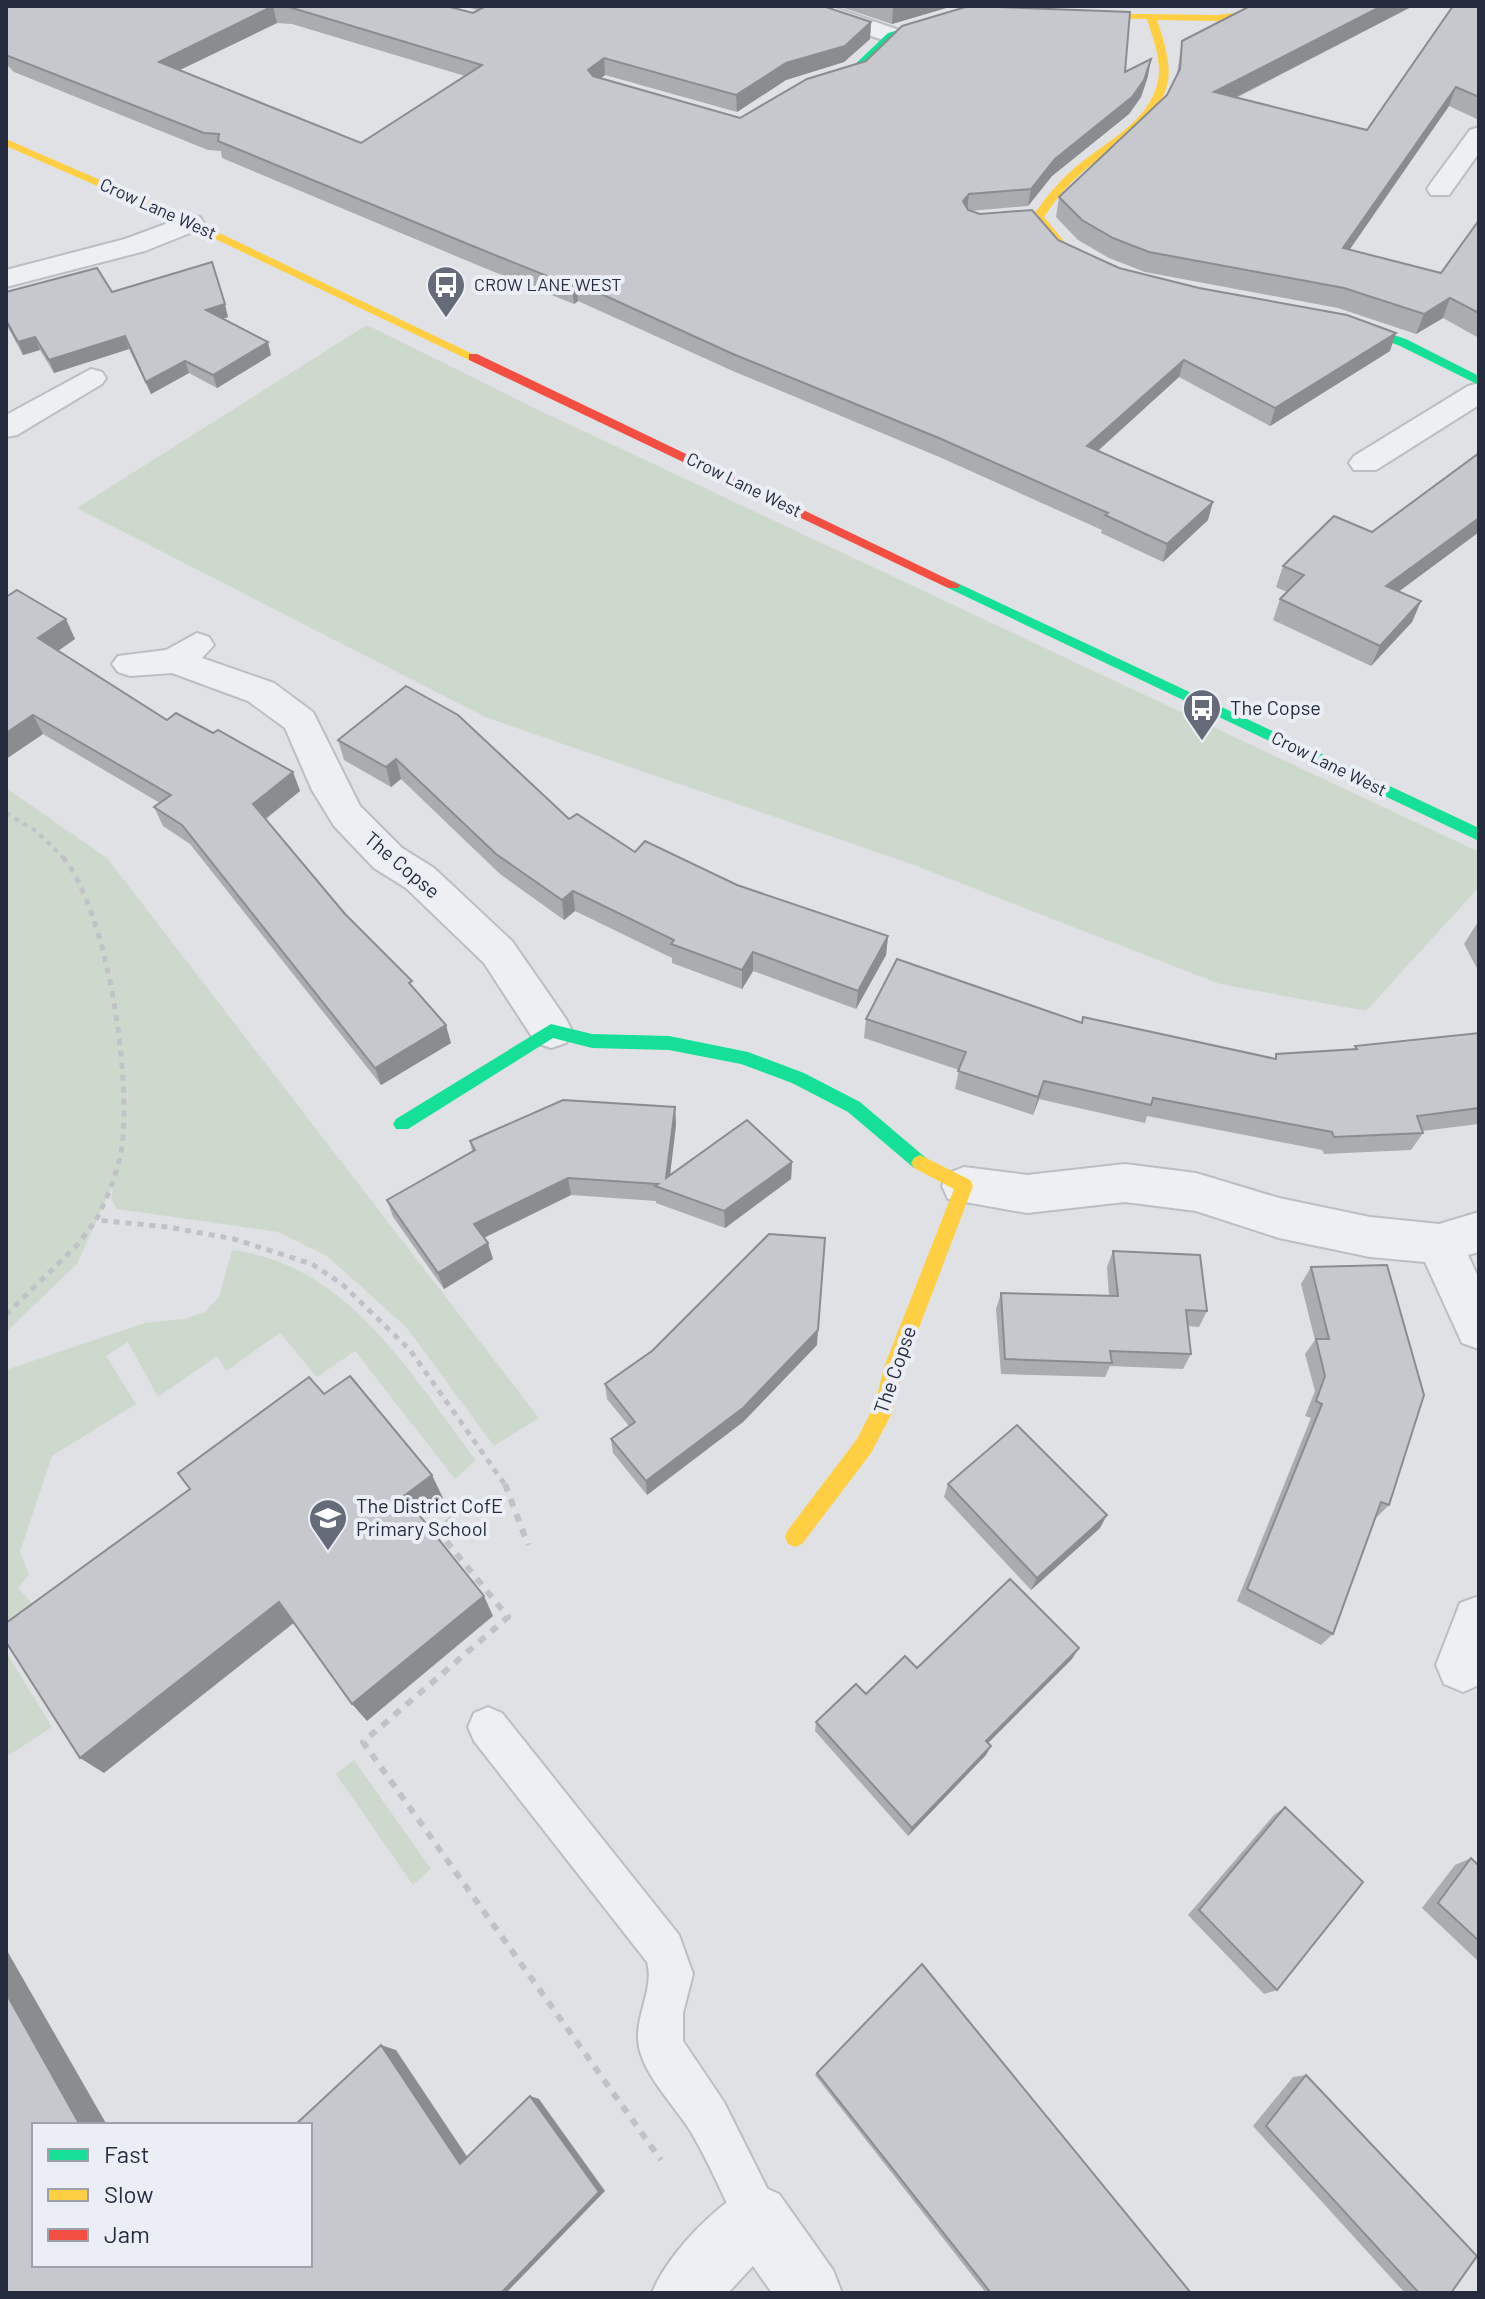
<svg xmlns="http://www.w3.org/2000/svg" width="1485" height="2299" viewBox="0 0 1485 2299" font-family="Barlow,sans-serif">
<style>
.green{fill:#ced9ce}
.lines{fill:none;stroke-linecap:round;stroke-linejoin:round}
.lane-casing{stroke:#bcbec3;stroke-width:4}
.street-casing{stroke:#bcbec3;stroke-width:4}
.path-far2{stroke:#c1c2c8;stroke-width:4;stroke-dasharray:5 5;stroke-linecap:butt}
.path-far1{stroke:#c1c2c8;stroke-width:5;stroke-dasharray:6 6;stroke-linecap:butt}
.path{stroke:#c1c2c8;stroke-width:6;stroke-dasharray:8 8;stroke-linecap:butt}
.lane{fill:#eeeff2;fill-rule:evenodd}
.street{fill:#eeeff2;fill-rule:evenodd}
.fast{fill:#16e098;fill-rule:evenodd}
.slow{fill:#ffcf43;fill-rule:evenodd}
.jam{fill:#f24e42;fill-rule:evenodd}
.wall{fill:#aaacb0;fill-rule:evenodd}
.shaded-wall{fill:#8b8c90}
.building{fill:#c6c8cd;stroke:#8b8c90;stroke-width:2;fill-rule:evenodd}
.labels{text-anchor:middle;stroke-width:8;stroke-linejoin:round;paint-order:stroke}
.far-street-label{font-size:18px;fill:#252c3f;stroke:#ebeff5}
.far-poi-label{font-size:18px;fill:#252c3f;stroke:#ebeff5;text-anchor:start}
.poi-label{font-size:20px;fill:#252c3f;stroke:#ebeff5;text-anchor:start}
.street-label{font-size:20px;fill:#252c3f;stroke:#ebeff5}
</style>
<rect width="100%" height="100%" fill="#dfe1e5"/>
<g class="green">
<polygon points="367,325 528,405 1479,852 1479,887 1366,1011 1220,984 914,865 485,717 77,508"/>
<polygon points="6,788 107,858 539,1418 494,1446 406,1327 327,1256 278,1232 117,1209 111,1199 114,1182 77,1264 6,1332"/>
<path d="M 232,1250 C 348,1264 411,1375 476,1460 L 455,1479 L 355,1351 L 317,1377 L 280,1333 L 226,1371 L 217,1356 L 158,1397 L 128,1342 L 106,1356 L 136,1404 L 52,1456 L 20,1552 L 29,1575 L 18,1588 L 42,1614 L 6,1648 L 6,1370 L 145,1323 L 184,1319 L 205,1312 L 219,1297 Z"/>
<polygon points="6,1652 52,1727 6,1757"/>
<polygon points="354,1760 431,1869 413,1885 336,1774"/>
</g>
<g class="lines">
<g class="lane-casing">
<path id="lane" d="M 488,1707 L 502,1713 L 679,1935 L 693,1974 L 683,2013 L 683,2041 L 724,2102 L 773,2200 L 780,2216 L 773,2232 L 757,2239 L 741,2232 C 724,2199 710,2164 691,2132 C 675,2106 645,2077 639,2047 C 633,2018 655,1989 647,1962 L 474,1741 L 468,1727 L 474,1713 Z"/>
</g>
<g class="street-casing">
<g id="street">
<polygon points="794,6 829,6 899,30 903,35 899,40 883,40 798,11"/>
<polygon points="1479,127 1479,153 1449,195 1431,195 1427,189 1431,183 1470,130"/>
<polygon points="190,215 200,217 204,223 200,229 145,251 6,287 6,270 125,239"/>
<polygon points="91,369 102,372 106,378 102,384 17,435 6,437 6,415"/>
<polygon points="1479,383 1479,405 1376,470 1354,470 1349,463 1354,456 1468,386"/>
<polygon points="197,633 209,637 214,645 202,658 274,683 313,712 360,806 402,848 434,868 512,941 566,1019 572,1031 566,1043 551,1048 536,1043 484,963 406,888 374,868 334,826 312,790 285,728 248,701 172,673 130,676 118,672 112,664 118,656 166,650"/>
<polygon points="1125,1164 1196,1173 1279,1198 1370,1217 1439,1224 1479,1212 1479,1252 1468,1255 1479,1279 1479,1349 1462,1343 1425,1262 1370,1257 1279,1238 1196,1211 1125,1202 1027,1213 948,1199 942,1186 948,1173 964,1167 1027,1175"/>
<polygon points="1479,1596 1479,1685 1463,1692 1444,1684 1436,1665 1460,1603"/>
<path d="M 757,2184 L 779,2194 L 833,2270 L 842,2293 L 772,2293 L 753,2266 L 728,2293 L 652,2293 C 667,2255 719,2200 757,2184 Z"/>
</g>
</g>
<polyline class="path-far2" points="6,813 36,831 65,859"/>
<g class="path-far1">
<path d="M 63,857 C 108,914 131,1074 122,1146 C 118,1173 108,1196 96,1220 L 168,1227 L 234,1239 L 312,1264 L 342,1284 L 410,1350 L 506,1486"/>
<polyline points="6,1315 78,1244 96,1220"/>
</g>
<g class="path">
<polyline points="505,1484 528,1545"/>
<polyline points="464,1508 438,1531 508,1617 363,1742 661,2160"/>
</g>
<use href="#lane" class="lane"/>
<use href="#street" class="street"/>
<g class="fast">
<polygon points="949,15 952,16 952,20 894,37 859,72 809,87 804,84 851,68 888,33"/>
<polygon points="1336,316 1406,339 1479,376 1479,385 1398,345 1332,323 1332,317"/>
<polygon points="953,581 1479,828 1479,841 948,588 948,582"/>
<polygon points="551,1024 592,1034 669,1036 748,1052 804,1073 860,1102 926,1158 929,1163 926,1168 914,1168 848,1112 792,1083 741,1064 669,1050 592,1048 553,1038 408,1129 396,1129 393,1124 396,1119"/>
</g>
<g class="slow">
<path d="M 1284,6 L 1310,6 L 1218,21 L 1157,20 C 1163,39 1171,60 1168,81 C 1160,123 1115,145 1085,170 C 1068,184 1056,199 1044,217 L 1068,246 L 1086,257 L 1076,259 L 1060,250 L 1032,217 C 1046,197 1059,181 1078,165 C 1107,141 1150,121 1158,81 C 1162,60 1153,39 1147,19 L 1069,18 L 1064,15 L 1066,13 L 1218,15 Z"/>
<polygon points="6,139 194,221 479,357 469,360 186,225 6,146"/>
<polygon points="920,1155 970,1180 973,1186 904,1367 892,1413 871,1453 802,1544 795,1547 788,1544 785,1537 788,1530 857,1439 875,1404 884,1367 954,1189 914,1168 911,1163 914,1158"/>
</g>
<polygon class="jam" points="469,354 477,354 960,585 958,588 948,588 469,360"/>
</g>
<g class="wall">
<path d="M 6,6 L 446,6 L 473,13 L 478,10 L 462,6 L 823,6 L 871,22 L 870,39 L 844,62 L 786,80 L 737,112 L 605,75 L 601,78 L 740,118 L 1125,72 L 1148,76 L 1141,97 L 1129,114 L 1052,176 L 1028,206 L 970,211 L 1058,240 L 1119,268 L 1390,351 L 1270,426 L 1179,377 L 1098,451 L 1208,520 L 1163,562 L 1101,533 L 1102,530 L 937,456 L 733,371 L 578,301 L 574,304 L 482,267 L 222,158 L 221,151 L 208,150 L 14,72 L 6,64 ZM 277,23 L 292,24 L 465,76 L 361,143 L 180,70 Z"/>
<polygon points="838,6 953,6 892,24"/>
<polygon points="1058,6 1129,6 1129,8"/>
<polygon points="1250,6 1413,6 1236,98 1367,130 1479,6 1479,120 1449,106 1349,250 1441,273 1479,220 1479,338 1443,318 1416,334 1338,308 1145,272 1109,258 1078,240 1056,217 1059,197 1167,95 1177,74 1182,41"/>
<polygon points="6,292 112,292 228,317 222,319 271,355 217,388 189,373 151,394 129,349 54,373 40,350 23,355 6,324"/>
<polygon points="1372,532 1479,532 1399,591 1421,601 1412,622 1371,666 1273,620 1280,599 1287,592 1276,587 1283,566"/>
<polygon points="6,597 75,639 58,650 167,720 213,733 293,772 300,791 266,819 345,914 414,989 451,1043 381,1085 190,844 163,826 154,807 160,803 43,734 6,759"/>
<polygon points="338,740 569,819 635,852 888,936 886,955 856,1009 753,971 742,989 672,963 672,958 575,911 564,920 500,874 401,779 391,787 344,760"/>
<polygon points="1476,925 1479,925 1479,972 1464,944"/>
<polygon points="866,1019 1274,1059 1276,1054 1354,1050 1355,1046 1479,1033 1479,1124 1422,1131 1423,1133 1411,1150 1324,1154 1322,1150 1147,1116 1145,1123 1039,1099 1033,1115 955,1089 959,1070 864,1038"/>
<polygon points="675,1107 676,1125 670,1175 792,1162 791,1179 725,1228 656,1203 656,1201 571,1195 484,1238 493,1259 444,1289 393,1217 387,1200 472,1151 470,1141"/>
<polygon points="1113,1251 1207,1311 1199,1327 1188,1326 1191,1354 1183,1369 1110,1366 1105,1377 1001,1374 996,1309 1001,1293 1109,1296 1107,1267"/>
<polygon points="1311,1267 1389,1505 1376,1518 1375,1518 1333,1634 1321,1645 1237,1601 1311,1418 1305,1416 1315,1391 1305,1354 1315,1340 1301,1284"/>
<polygon points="817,1345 743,1422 647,1495 613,1453 611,1439 629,1426 607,1399 605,1384"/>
<polygon points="948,1484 1100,1528 1031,1590 944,1497"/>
<polygon points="1072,1659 988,1743 986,1755 908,1836 815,1731 816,1722 917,1668"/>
<polygon points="1285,1807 1277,1990 1264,1994 1188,1915 1274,1815"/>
<polygon points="1471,1858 1479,1866 1479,1962 1422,1908 1455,1865"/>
<polygon points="922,1964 1191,2293 986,2293 815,2075"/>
<polygon points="1306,2075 1451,2293 1405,2293 1253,2126 1293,2077"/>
</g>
<g class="shaded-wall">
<polygon points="273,6 277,23 163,78 159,62"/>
<polygon points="899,6 953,6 892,24 893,8"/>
<polygon points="1382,6 1413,6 1209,111 1214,92"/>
<polygon points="871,22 870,39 844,62 786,80 737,112 736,95 786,63"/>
<polygon points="604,58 605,75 589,87 588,70"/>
<polygon points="1151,59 1148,76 1141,97 1129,114 1052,176 1028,206 1031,189 1055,159"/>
<polygon points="1456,87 1449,106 1337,268 1343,248"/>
<polygon points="969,194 967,211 963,201"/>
<polygon points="577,283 578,301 574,304 572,286"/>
<polygon points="1450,298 1443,318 1416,334 1424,314"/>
<polygon points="225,304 228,317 209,323 206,310"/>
<polygon points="1396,333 1390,351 1270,426 1275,408"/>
<polygon points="125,336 129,349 54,373 49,360"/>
<polygon points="35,337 40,350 23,355 18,342"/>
<polygon points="268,342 271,355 217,388 213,375"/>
<polygon points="1184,360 1179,377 1084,463 1087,446"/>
<polygon points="185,361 189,373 151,394 146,382"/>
<polygon points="1213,502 1208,520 1163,562 1167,544"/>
<polygon points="1479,518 1479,532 1378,607 1386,586"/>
<polygon points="1421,601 1412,622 1371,666 1380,646"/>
<polygon points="66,619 75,639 48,658 38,638"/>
<polygon points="33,715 43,734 6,759 6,733"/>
<polygon points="396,759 401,779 391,787 386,767"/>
<polygon points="293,772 300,791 260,823 253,804"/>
<polygon points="573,891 575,911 564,920 562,900"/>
<polygon points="888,936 886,955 856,1009 858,991"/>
<polygon points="753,952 753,971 742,989 742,970"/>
<polygon points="446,1025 451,1043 381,1085 375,1068"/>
<polygon points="1044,1081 1039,1099 1033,1115 1038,1097"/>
<polygon points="675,1107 676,1125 668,1191 666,1178"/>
<polygon points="792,1162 791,1179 725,1228 724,1211"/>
<polygon points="568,1178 571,1195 479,1240 474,1224"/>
<polygon points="488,1243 493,1259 444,1289 438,1273"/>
<polygon points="818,1330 817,1345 743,1422 647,1495 646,1481"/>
<polygon points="432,1475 443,1498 416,1519 404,1496"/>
<polygon points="1107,1515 1100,1528 1031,1590 1037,1578"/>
<polygon points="484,1596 493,1616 367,1721 352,1704"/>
<polygon points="279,1602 295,1622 104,1773 80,1758"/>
<polygon points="1079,1648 1072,1659 981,1750 986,1741"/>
<polygon points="991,1746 986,1755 908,1836 912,1828"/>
<polygon points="6,1949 107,2125 80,2125 6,1993"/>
<polygon points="381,2045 396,2050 472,2164 460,2164"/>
<polygon points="530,2096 539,2099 605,2191 506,2293 501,2293"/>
</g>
<g class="building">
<path d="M 6,6 L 446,6 L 473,13 L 486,6 L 823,6 L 871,22 L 845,46 L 786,63 L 736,95 L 604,58 L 588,70 L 593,76 L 740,118 L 807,79 L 866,61 L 902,26 L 969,6 L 1130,12 L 1125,72 L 1151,59 L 1144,80 L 1132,97 L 1055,159 L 1031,189 L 969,194 L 963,201 L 968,210 L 980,214 L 1032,210 L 1058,240 L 1119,268 L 1199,288 L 1347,315 L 1396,333 L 1275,408 L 1184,360 L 1087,446 L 1213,502 L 1167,544 L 1105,515 L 1108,513 L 939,438 L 733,354 L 577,283 L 572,286 L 480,249 L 218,141 L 219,134 L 204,133 L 8,56 L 6,54 ZM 273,6 L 289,7 L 482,65 L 361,143 L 159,62 Z"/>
<polygon points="1250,6 1382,6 1214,92 1367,130 1453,6 1479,6 1479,97 1456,87 1343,248 1441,273 1479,220 1479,313 1450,298 1424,314 1344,288 1149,252 1113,238 1082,220 1059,197 1167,95 1180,69 1182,41"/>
<polygon points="212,262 225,304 206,310 268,342 213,375 185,361 146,382 125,336 49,360 35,337 18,342 6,320 6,292 97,268 112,292"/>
<polygon points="1479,453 1479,518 1386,586 1421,601 1380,646 1280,599 1304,575 1283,566 1334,516 1372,532"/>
<polygon points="17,590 66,619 38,638 167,720 176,713 213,733 218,730 293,772 253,804 345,914 412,981 409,983 446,1025 375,1068 182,825 154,807 171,795 33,715 6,733 6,597"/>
<polygon points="406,686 458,715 569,819 577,814 635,852 645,841 737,885 888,936 858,991 753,952 742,970 671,944 674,940 573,891 562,900 496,854 396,759 386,767 338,740"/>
<polygon points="897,959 1082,1023 1083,1017 1276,1059 1276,1054 1357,1049 1355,1046 1479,1033 1479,1108 1417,1116 1423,1133 1334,1137 1332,1132 1153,1098 1151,1105 1044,1081 1038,1097 958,1071 966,1052 866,1019"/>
<polygon points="563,1100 675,1107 666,1178 747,1120 792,1162 724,1211 655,1186 658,1184 568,1178 474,1224 488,1243 438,1273 387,1200 475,1150 470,1141"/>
<polygon points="769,1234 825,1238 818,1330 743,1408 646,1481 611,1439 635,1422 605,1384 652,1351"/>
<polygon points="1113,1251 1200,1255 1207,1311 1186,1310 1191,1354 1110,1351 1112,1363 1005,1359 1001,1293 1118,1296"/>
<polygon points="1387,1265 1424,1395 1389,1505 1381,1502 1333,1634 1247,1589 1322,1404 1316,1401 1325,1376 1316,1339 1329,1339 1311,1267"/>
<polygon points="350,1376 432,1475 404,1496 484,1596 352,1704 279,1602 80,1758 6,1642 6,1623 190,1489 178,1473 309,1377 324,1394"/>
<polygon points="1017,1425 1107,1515 1037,1578 948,1484"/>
<polygon points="1010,1579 1079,1648 986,1741 991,1746 912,1828 816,1722 856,1684 866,1694 905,1656 917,1668"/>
<polygon points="1285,1807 1363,1882 1277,1990 1199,1910"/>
<polygon points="1471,1858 1479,1866 1479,1941 1438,1903"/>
<polygon points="922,1964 1191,2293 991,2293 817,2073"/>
<polygon points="6,1993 80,2125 34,2125 34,2265 310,2265 310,2125 295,2125 381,2045 460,2164 530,2096 599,2192 501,2293 6,2293"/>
<polygon points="1306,2075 1477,2256 1451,2293 1419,2293 1266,2126"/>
</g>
<defs>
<g id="bus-pin" transform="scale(2)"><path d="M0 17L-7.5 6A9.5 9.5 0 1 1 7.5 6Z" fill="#666b79" stroke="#ebeff5"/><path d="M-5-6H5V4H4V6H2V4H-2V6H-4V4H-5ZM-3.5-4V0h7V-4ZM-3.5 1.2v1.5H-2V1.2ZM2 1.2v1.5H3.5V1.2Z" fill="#fff"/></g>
<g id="school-pin" transform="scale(2)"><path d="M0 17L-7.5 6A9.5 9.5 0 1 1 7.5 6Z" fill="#666b79" stroke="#ebeff5"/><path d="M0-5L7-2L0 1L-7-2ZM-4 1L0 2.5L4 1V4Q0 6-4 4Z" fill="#fff"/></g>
</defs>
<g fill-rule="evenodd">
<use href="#bus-pin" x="446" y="285"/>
<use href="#bus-pin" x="1202" y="708"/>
<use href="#school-pin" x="328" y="1518"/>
</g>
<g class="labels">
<g class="far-street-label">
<text transform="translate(158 209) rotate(24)" y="6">Crow Lane West</text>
<text transform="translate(744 485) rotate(26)" y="6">Crow Lane West</text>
<text transform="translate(1329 764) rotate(26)" y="6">Crow Lane West</text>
</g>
<g class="far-poi-label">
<text x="474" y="291">CROW LANE WEST</text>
</g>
<g class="poi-label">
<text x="1230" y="715">The Copse</text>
<text x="356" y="1513">The District CofE<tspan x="356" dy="23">Primary School</tspan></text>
</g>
<g class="street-label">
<text transform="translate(402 865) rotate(40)" y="7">The Copse</text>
<text transform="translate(895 1370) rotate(-71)" y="7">The Copse</text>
</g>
</g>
<rect width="1485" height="2299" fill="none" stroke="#252c3f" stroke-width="16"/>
<rect x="32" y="2123" width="280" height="144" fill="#ebeff5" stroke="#9ca1ac" stroke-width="2"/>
<rect x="48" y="2149" width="40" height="12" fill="#16e098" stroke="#9ca1ac" stroke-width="2"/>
<text x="104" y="2163" font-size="24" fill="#252c3f">Fast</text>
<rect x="48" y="2189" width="40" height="12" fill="#ffcf43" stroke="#9ca1ac" stroke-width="2"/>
<text x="104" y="2203" font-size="24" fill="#252c3f">Slow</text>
<rect x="48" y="2229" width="40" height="12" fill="#f24e42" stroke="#9ca1ac" stroke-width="2"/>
<text x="104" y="2243" font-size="24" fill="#252c3f">Jam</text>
</svg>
